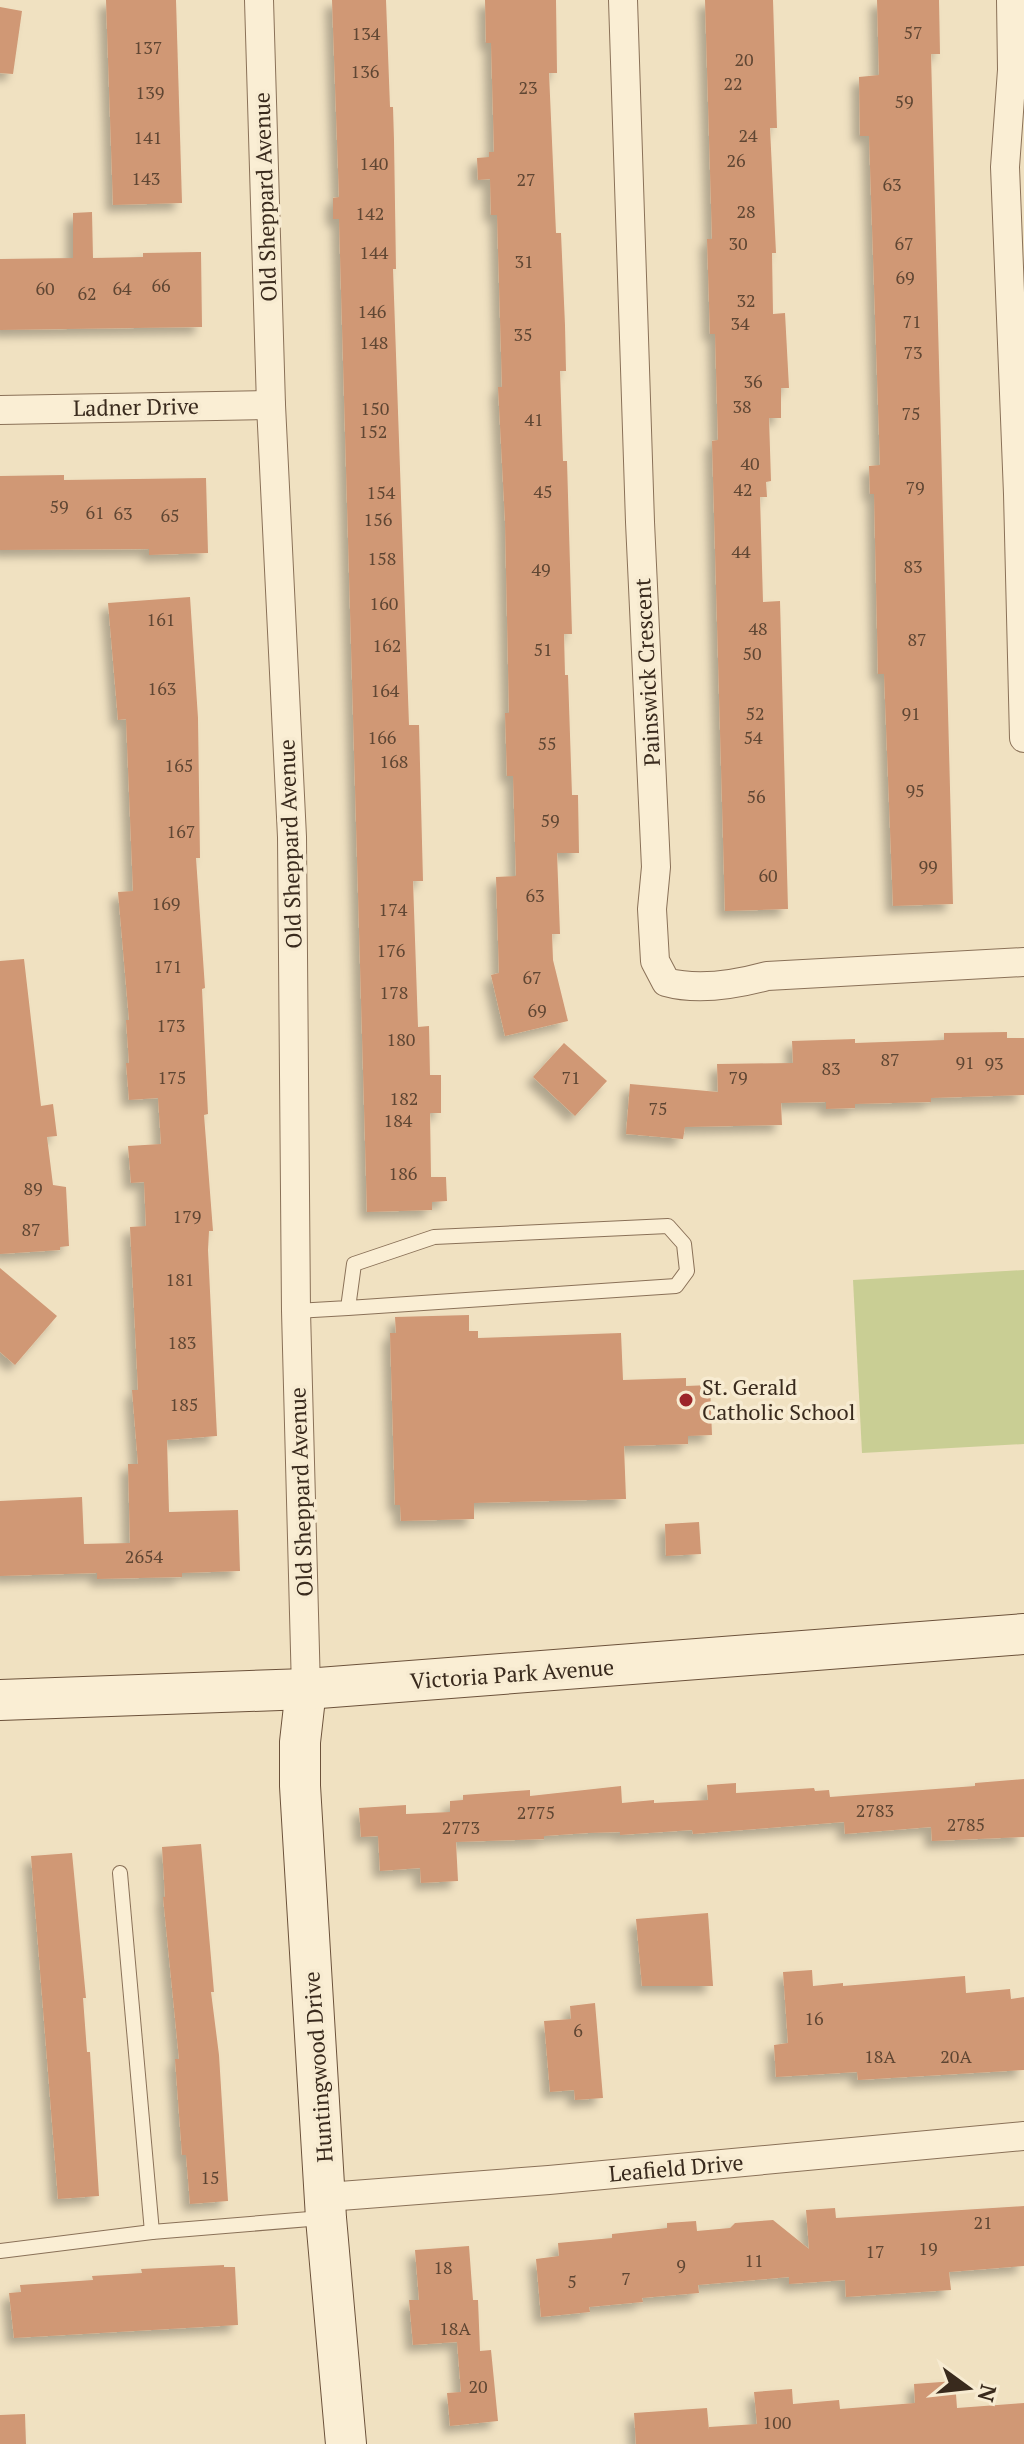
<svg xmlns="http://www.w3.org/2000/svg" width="1024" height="2444" viewBox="0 0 1024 2444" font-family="'PT Serif',serif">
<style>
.green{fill:#c9ce94}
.building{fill:#d09875;filter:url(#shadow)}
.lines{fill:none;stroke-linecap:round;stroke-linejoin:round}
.lane-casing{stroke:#8a7158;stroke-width:16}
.street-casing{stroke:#8a7158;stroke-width:30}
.secondary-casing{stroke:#6c523b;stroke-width:42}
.lane{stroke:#faeed4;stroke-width:14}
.street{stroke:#faeed4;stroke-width:28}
.secondary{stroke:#faeed4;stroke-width:40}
.poi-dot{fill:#9c2529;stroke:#f7ebd1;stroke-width:3}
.labels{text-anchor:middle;stroke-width:7;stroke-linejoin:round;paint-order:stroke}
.number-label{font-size:18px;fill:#5f4633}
.street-label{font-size:22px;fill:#392a1d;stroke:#f7ebd1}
.poi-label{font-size:22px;fill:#392a1d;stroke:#f7ebd1;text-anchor:start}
</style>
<defs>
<filter id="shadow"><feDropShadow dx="-7" dy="7" stdDeviation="4" flood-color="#0004"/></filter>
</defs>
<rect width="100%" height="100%" fill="#f0e1c1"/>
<polygon class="green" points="1024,1270 1024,1444 862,1453 853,1280"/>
<g class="building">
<polygon points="106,0 176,0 182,203 113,205"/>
<polygon points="332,0 386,0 390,107 393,107 394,140 396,269 393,269 409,725 419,725 423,881 413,881 418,1027 429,1026 430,1075 441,1075 441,1113 430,1113 431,1177 446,1177 447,1201 432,1202 432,1210 367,1212 339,219 333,219 333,198 339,197"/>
<polygon points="485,0 556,0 557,73 549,73 556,233 561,233 565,325 566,371 560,371 563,461 567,461 572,634 564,634 565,675 568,675 572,795 578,795 579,853 557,853 560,934 552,934 553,960 568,1021 505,1036 491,975 499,973 496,877 516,876 513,776 507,776 505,713 509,713 505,521 498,387 502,387 497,215 491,215 490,179 478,180 477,158 489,157 489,152 494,152 491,43 486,43"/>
<polygon points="705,0 773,0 777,128 770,128 776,253 772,253 773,314 785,313 789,388 781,388 781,418 769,418 771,481 766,482 767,497 760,497 763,602 780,601 788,909 725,911 712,441 718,440 715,334 710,334 707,239 712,239"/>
<polygon points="877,0 939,0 940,54 931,54 953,904 893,906 884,674 878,674 874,494 870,494 869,466 880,465 869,136 860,136 859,77 879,75"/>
<polygon points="0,7 22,11 13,74 0,73"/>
<polygon points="92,212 93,258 143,257 143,253 201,252 202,327 0,330 0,259 73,258 73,213"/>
<polygon points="64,475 64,480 206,478 208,553 149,555 149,549 0,550 0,476"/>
<polygon points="190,597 198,718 200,858 196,858 205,988 202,989 208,1114 204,1115 213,1231 209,1231 208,1250 217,1436 167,1440 169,1512 238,1510 240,1571 182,1573 182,1577 97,1579 97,1573 0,1576 0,1501 82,1497 84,1544 130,1543 128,1464 138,1464 132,1390 138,1390 130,1227 146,1226 144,1182 131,1183 128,1146 161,1144 158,1098 129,1100 126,1063 129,1063 126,1020 129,1020 118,892 133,891 126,719 118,720 108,603"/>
<polygon points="24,959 41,1106 53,1104 57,1136 47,1137 53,1185 66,1187 69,1246 60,1247 60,1250 0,1254 0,961"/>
<polygon points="1007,1032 1007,1038 1024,1038 1024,1095 931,1098 931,1102 855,1104 855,1108 826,1109 826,1102 781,1103 782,1125 685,1127 683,1139 626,1134 630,1084 718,1092 717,1064 793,1063 792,1041 855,1039 855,1043 944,1040 944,1033"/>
<polygon points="564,1043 607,1081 575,1116 533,1077"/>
<polygon points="0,1268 57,1316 15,1365 0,1352"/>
<polygon points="469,1315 469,1331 478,1331 478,1338 621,1333 623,1380 686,1378 686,1386 710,1385 712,1435 688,1436 688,1444 624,1446 626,1499 474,1503 474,1519 401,1521 400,1505 395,1505 390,1333 396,1333 395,1317"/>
<polygon points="699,1522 701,1554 666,1556 665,1524"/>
<polygon points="1024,1779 1024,1837 932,1841 931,1827 845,1834 844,1822 693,1834 692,1830 620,1835 620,1832 588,1833 544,1836 544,1839 456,1842 458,1881 421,1883 420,1868 380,1871 378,1836 361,1837 359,1808 406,1805 406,1814 450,1812 450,1801 463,1800 463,1795 530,1790 530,1796 621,1786 622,1803 654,1800 654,1803 708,1800 707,1785 736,1783 736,1793 814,1788 815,1791 829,1790 830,1797 975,1786 975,1783"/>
<polygon points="201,1844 214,1992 211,1992 219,2055 228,2201 190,2204 186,2155 182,2155 175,2059 179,2059 163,1897 165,1897 162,1847"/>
<polygon points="72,1853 86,1998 83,1998 87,2052 90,2052 99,2196 58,2199 31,1856"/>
<polygon points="708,1913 713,1986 642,1986 636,1919"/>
<polygon points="812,1970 813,1986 843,1983 843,1986 965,1976 966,1993 1010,1989 1011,1999 1024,1997 1024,2070 858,2080 857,2072 776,2077 774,2045 788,2043 783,1972"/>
<polygon points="595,2003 603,2098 575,2100 574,2090 550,2092 544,2021 571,2019 570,2006"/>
<polygon points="1024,2206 1024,2266 949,2272 951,2290 846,2297 845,2280 789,2284 789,2277 698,2285 699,2293 642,2298 643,2302 589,2307 590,2312 541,2317 536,2259 559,2256 558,2243 612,2238 612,2234 667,2228 667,2223 696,2221 697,2231 730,2228 735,2223 773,2220 809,2249 806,2210 835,2208 836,2218"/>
<polygon points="469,2246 473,2300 478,2300 480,2351 491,2350 498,2421 450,2426 447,2393 461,2392 457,2342 413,2345 409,2300 419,2300 415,2250"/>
<polygon points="224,2265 224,2267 235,2267 238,2325 14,2338 9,2293 21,2292 20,2285 93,2280 92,2276 142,2273 141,2269"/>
<polygon points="955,2381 957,2408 1024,2403 1024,2444 636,2444 634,2413 707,2408 709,2430 709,2427 757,2424 754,2392 792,2389 793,2404 839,2400 840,2409 915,2403 914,2384"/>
<polygon points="25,2414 26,2444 0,2444 0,2415"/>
</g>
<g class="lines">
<g class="lane-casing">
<g id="lane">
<polyline points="296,1311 348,1308 676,1286 687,1271 684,1244 668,1226 434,1237 354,1264 348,1308"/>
<polyline points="120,1873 152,2232"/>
<polyline points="0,2251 152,2232 322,2218"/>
</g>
</g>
<g class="street-casing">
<g id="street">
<polyline points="259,0 271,405 292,837 296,1311 306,1689"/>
<path d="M 623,0 L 640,522 L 656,867 L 652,909 L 655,961 L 666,982 C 698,991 734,985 767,976 L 1024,962"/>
<polyline points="1011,0 1012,70 1005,167 1018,494 1024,738"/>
<polyline points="0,410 271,405"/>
<polyline points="327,2197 549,2180 1024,2136"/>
</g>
</g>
<g class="secondary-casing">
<g id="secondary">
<polyline points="306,1689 300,1742 300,1786 326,2218 346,2444"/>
<polyline points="0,1700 306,1689 1024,1634"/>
</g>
</g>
<use href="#lane" class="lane"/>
<use href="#street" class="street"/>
<use href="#secondary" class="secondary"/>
</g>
<circle class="poi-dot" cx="686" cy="1400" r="8"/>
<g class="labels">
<g class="number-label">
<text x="913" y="39">57</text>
<text x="366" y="40">134</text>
<text x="148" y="54">137</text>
<text x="744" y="66">20</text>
<text x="365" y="78">136</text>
<text x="733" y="90">22</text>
<text x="528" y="94">23</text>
<text x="150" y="99">139</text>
<text x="904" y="108">59</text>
<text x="748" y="142">24</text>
<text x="148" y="144">141</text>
<text x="736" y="167">26</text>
<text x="374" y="170">140</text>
<text x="146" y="185">143</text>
<text x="526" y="186">27</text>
<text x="892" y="191">63</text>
<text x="746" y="218">28</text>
<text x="370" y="220">142</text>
<text x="738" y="250">30</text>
<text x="904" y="250">67</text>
<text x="374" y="259">144</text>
<text x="524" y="268">31</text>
<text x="905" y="284">69</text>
<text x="161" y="292">66</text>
<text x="45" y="295">60</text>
<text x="122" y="295">64</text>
<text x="87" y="300">62</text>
<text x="746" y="307">32</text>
<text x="372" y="318">146</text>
<text x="912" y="328">71</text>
<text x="740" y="330">34</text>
<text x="523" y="341">35</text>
<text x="374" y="349">148</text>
<text x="913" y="359">73</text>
<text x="753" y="388">36</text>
<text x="742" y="413">38</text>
<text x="375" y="415">150</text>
<text x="911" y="420">75</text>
<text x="534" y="426">41</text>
<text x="373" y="438">152</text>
<text x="750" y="470">40</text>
<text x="915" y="494">79</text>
<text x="743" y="496">42</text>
<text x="543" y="498">45</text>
<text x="381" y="499">154</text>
<text x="59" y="513">59</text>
<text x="95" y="519">61</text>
<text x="123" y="520">63</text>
<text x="170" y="522">65</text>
<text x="378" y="526">156</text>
<text x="741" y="558">44</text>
<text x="382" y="565">158</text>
<text x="913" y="573">83</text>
<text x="541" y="576">49</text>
<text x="384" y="610">160</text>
<text x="161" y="626">161</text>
<text x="758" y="635">48</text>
<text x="917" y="646">87</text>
<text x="387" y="652">162</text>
<text x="543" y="656">51</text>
<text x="752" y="660">50</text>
<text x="162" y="695">163</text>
<text x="385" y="697">164</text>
<text x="755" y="720">52</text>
<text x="911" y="720">91</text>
<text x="382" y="744">166</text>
<text x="753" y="744">54</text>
<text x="547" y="750">55</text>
<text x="394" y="768">168</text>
<text x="179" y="772">165</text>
<text x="915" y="797">95</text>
<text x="756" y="803">56</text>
<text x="550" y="827">59</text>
<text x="181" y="838">167</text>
<text x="928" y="873">99</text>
<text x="768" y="882">60</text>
<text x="535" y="902">63</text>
<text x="166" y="910">169</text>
<text x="393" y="916">174</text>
<text x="391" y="957">176</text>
<text x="168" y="973">171</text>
<text x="532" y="984">67</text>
<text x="394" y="999">178</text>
<text x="537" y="1017">69</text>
<text x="171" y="1032">173</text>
<text x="401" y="1046">180</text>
<text x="890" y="1066">87</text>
<text x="965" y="1069">91</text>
<text x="994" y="1070">93</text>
<text x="831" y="1075">83</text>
<text x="172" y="1084">175</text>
<text x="571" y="1084">71</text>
<text x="738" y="1084">79</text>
<text x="404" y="1105">182</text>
<text x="658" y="1115">75</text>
<text x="398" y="1127">184</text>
<text x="403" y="1180">186</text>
<text x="33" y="1195">89</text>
<text x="187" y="1223">179</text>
<text x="31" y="1236">87</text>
<text x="180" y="1286">181</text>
<text x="182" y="1349">183</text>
<text x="184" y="1411">185</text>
<text x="144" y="1563">2654</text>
<text x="875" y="1817">2783</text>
<text x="536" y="1819">2775</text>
<text x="966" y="1831">2785</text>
<text x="461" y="1834">2773</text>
<text x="814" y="2025">16</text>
<text x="578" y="2037">6</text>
<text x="880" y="2063">18A</text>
<text x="956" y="2063">20A</text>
<text x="210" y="2184">15</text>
<text x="983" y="2229">21</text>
<text x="928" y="2255">19</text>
<text x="875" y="2258">17</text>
<text x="754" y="2267">11</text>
<text x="681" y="2272">9</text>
<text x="443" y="2274">18</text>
<text x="626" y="2285">7</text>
<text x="572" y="2288">5</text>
<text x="455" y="2335">18A</text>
<text x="478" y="2393">20</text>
<text x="777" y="2429">100</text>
</g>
<g class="street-label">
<text transform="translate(265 197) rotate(-92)" y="8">Old Sheppard Avenue</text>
<text transform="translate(136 407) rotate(-1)" y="8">Ladner Drive</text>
<text transform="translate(647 672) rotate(-93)" y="8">Painswick Crescent</text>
<text transform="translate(290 844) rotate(-92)" y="8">Old Sheppard Avenue</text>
<text transform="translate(301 1492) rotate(-92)" y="8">Old Sheppard Avenue</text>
<text transform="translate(512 1674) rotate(-4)" y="8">Victoria Park Avenue</text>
<text transform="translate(318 2067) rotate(-94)" y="8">Huntingwood Drive</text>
<text transform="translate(676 2168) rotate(-5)" y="8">Leafield Drive</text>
</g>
<g class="poi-label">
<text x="702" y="1395">St. Gerald<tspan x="702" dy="25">Catholic School</tspan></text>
</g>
</g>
<g transform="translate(968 2388) rotate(105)" stroke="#f7ebd1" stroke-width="6" paint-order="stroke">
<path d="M0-6L14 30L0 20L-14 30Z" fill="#392a1d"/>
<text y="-12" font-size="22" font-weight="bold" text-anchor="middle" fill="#392a1d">N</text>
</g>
</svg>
